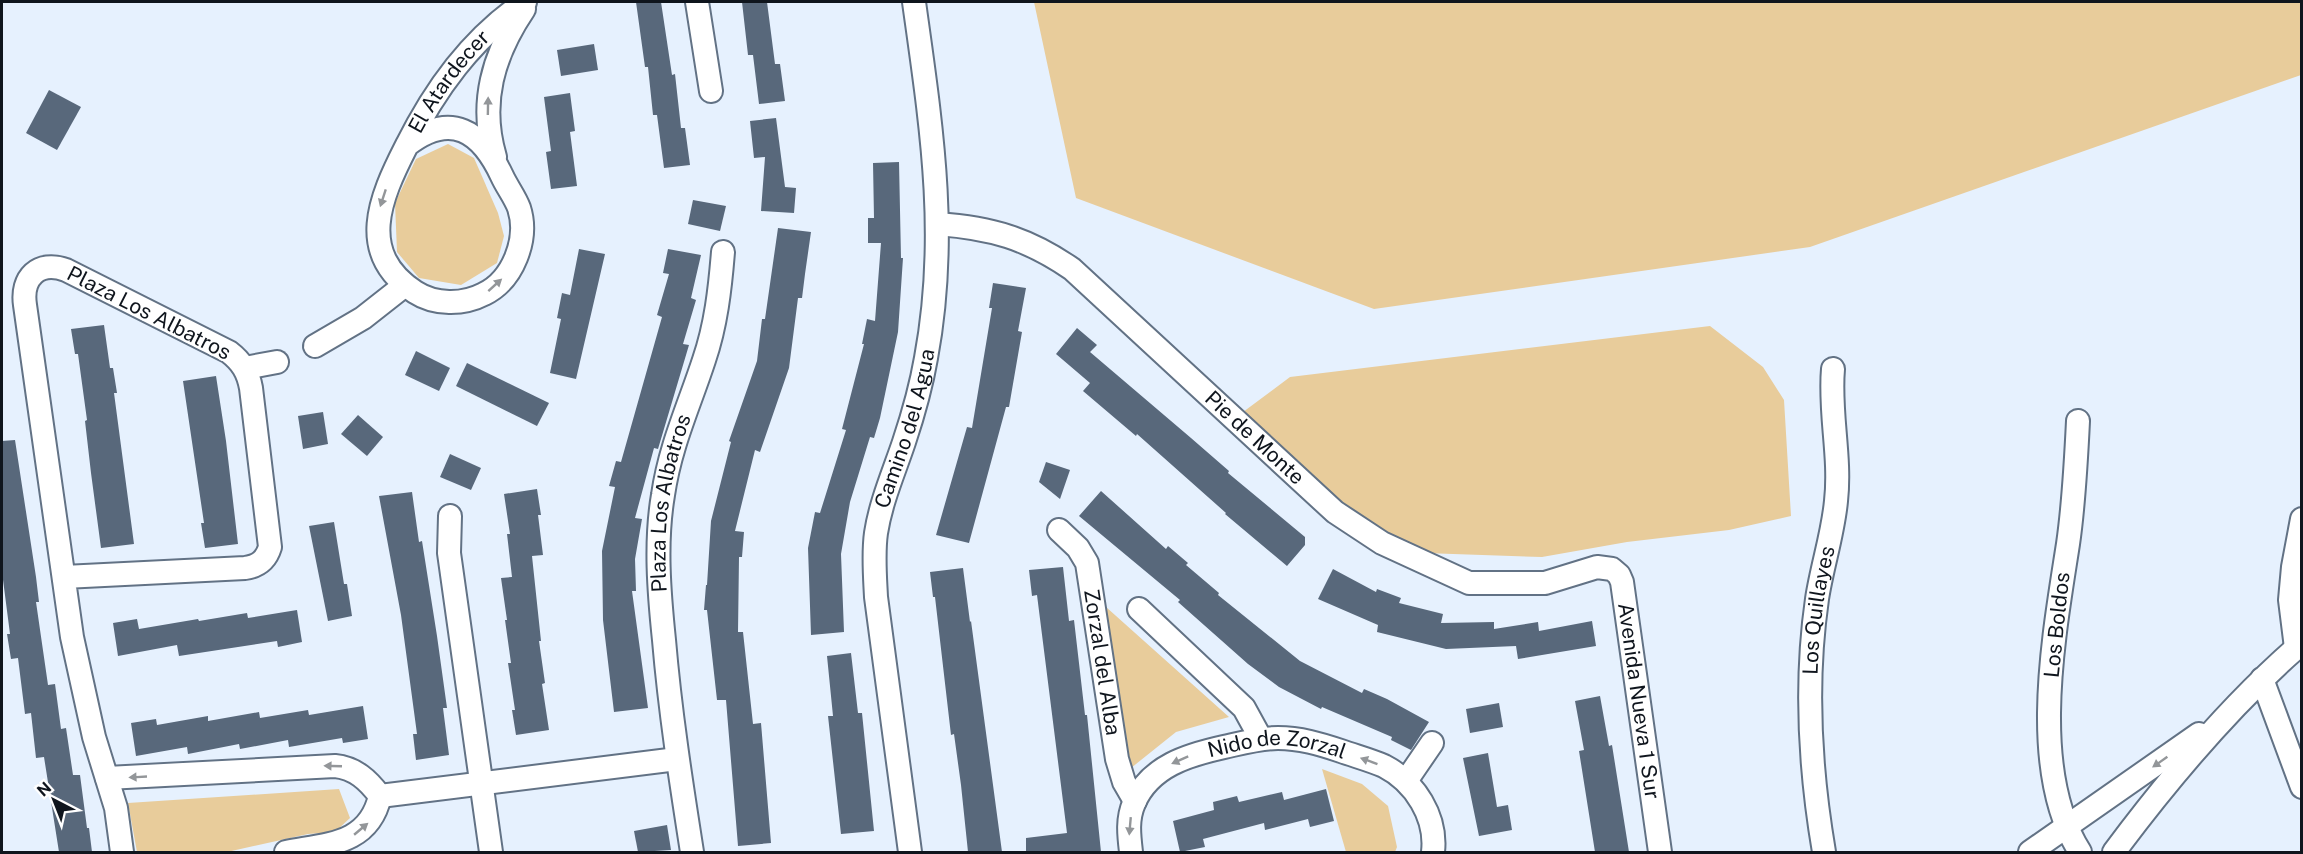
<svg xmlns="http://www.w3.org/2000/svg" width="2303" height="854" viewBox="0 0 2303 854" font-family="'Public Sans',sans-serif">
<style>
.green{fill:#e8cc9b}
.building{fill:#58687b}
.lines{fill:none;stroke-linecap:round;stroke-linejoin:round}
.street-casing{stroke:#627285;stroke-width:26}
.street{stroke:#fff;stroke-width:22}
.oneway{fill:#939699}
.labels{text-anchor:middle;stroke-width:4.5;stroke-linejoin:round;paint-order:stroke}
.street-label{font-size:21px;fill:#0f151d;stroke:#fff}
</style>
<rect width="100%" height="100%" fill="#e6f1fe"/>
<g class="green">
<polygon points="1034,2 2301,2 2301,75 1810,247 1374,309 1076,198"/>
<polygon points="448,144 474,158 498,213 504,236 497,263 461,285 419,278 397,252 395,203 416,159"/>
<polygon points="1710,326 1763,367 1784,400 1791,516 1729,530 1627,542 1542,557 1424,553 1340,505 1239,415 1290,377"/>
<polygon points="1106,607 1229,717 1176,732 1131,768"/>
<polygon points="1322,769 1362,784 1388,806 1397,847 1395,852 1346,852"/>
<polygon points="339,789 350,818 335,832 308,834 227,852 137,852 128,803"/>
</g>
<g class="building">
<polygon points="636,2 661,2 672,75 675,74 681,128 685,128 690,165 664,168 657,115 653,115 648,67 645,67"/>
<polygon points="742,2 767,2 775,64 780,64 785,101 759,104 753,55 748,55"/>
<polygon points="594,44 598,70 561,76 557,50"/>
<polygon points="49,90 81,107 57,150 26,133"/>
<polygon points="570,93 575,131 570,132 577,186 551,189 546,152 551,151 544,97"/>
<polygon points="776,118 785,187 796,188 794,213 761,211 765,157 754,158 750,121"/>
<polygon points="899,162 901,258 903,258 898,332 880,418 874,438 870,437 850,502 841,554 844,632 811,635 808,548 815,512 820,513 846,430 842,429 864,344 862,344 867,319 875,321 881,243 868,243 868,218 874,218 873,163"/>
<polygon points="693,200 726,206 720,231 688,224"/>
<polygon points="778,228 811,232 805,274 802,298 798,298 789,368 760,452 755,450 735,531 744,532 742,557 739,557 738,632 743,632 753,724 761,723 771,843 738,846 726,700 717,700 707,610 704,610 706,585 707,585 711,521 731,442 729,441 757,361 762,319 765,319"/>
<polygon points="579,249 605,254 576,379 550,373 561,319 557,318 562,293 570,295"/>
<polygon points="668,249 701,255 691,298 696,300 683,344 689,345 658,449 654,448 635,518 642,519 635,559 636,591 632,591 648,708 614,712 603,620 602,551 615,487 609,486 616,461 621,462 662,317 657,315 669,274 663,273"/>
<polygon points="993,283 1026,288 1018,331 1022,332 1009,407 1006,407 969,543 936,535 967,427 972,428 992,308 989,308"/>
<polygon points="104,325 110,368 113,368 117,393 114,393 134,544 101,548 91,473 85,421 87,420 78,354 75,354 71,329"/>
<polygon points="1077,328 1097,345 1090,352 1191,438 1229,471 1228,473 1305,537 1305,545 1287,566 1225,514 1226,513 1137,434 1136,436 1083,391 1090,383 1056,354"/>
<polygon points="416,351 450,368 439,391 405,375"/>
<polygon points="467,363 549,403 537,426 456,386"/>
<polygon points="216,376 226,441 238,544 205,548 201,523 204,523 183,381"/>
<polygon points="323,412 328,444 303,449 298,416"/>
<polygon points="358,415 383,437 367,456 341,434"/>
<polygon points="15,440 36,577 39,602 36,602 48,685 55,684 61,729 66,728 73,775 80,775 87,828 89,828 92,852 59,852 44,757 36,758 31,713 25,714 18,658 11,659 7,634 10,634 2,572 2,441"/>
<polygon points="450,454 481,468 471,490 440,477"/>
<polygon points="1046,462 1070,470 1060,499 1039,482"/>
<polygon points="537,489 541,515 538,515 543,555 532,556 541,641 539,641 545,683 542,684 549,730 516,735 512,710 515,710 508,663 511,663 505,620 507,620 501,578 512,577 507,534 510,534 504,494"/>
<polygon points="1101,491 1166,549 1168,546 1188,563 1186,565 1219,593 1218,595 1300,661 1362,693 1364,689 1387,699 1429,722 1411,750 1391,740 1392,737 1322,707 1321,709 1279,687 1248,664 1178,602 1180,600 1079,516"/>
<polygon points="412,492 419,542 422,541 437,636 447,708 443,708 449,755 416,760 413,734 417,734 401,615 379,496"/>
<polygon points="334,522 344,584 347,584 352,616 328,621 309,526"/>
<polygon points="1063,567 1069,621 1074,620 1085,715 1087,715 1101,852 1026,852 1026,838 1067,833 1037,595 1032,596 1029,570"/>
<polygon points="963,568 970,622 971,621 1002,852 968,852 961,785 954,734 951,735 935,597 933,597 930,572"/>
<polygon points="1333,569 1376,592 1377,589 1401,598 1399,603 1443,614 1441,623 1494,622 1494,629 1538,622 1539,631 1592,621 1596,646 1518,659 1516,646 1446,649 1377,632 1378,625 1318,599"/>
<polygon points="297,610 302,642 278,647 277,641 179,656 177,645 118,656 113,623 137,619 139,629 198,619 199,621 247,613 248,618"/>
<polygon points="851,653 858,713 862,713 874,831 841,834 828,716 833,716 827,656"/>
<polygon points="1600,696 1609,746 1612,745 1629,852 1595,852 1579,751 1584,750 1575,701"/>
<polygon points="1499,703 1503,727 1470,733 1466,709"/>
<polygon points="363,706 368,739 343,743 342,738 289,747 288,740 240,749 239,744 188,754 187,747 136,756 131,723 156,719 157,725 208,716 208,721 259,712 260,718 308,710 309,715"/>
<polygon points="1488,753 1497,807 1508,805 1512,830 1479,836 1463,758"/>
<polygon points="1326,789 1334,821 1310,827 1308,819 1265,830 1264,823 1203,839 1205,847 1180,852 1173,821 1214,810 1213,802 1237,796 1239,802 1282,792 1284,800"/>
<polygon points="667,825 671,850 638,852 634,831"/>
</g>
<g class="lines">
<g class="street-casing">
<g id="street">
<polyline points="697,2 711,91"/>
<path id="s1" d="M 407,145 C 451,111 481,131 502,176 C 507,187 515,197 519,208 C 529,239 513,280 484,294 C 463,305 435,305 415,292 C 356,253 380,198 406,147 C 435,89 471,39 525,2"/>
<path d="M 495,157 C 479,103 493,55 524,9"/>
<path id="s2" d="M 938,224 C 991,228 1027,238 1072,269 L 1335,512 L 1382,543 L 1469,583 L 1545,583 L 1597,567 L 1612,569 L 1619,575 L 1622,582 L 1660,852"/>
<polyline points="315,346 363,318 405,285"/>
<polyline points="245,368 277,362"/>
<path d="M 2078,421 C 2076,462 2074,503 2068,544 C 2054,635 2028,770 2080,852"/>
<polyline points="450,516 449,553 491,852"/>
<path id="s3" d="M 1059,530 L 1078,548 L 1087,563 L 1117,759 L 1124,782 L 1135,801"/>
<path d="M 64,577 L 245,568 C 259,566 266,560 270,547 L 251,388 C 248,372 242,362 229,352 L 66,270 C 38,260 21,278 25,305 L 72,637 L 94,737 L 116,808 L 122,852"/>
<polyline points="1139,609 1244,708 1261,739"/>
<polyline points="2296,648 2290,600 2293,567 2302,519"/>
<polyline points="2262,679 2302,787"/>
<path d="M 107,778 L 335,766 C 355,768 368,780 380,796 C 369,845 327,844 286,852"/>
<polyline points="1406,781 1432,743"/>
<polyline points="380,796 677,759"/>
<path id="s4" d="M 692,852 C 681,782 670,711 664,640 C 659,592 655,542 663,495 C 670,446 689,406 704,360 C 716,325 720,289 723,252"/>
<path id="s5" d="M 910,852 L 876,597 C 875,576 873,554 876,533 C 881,501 894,472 904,442 C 913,415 921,387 926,358 C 949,235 931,124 914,2"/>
<path id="s6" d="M 1131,852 C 1129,835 1127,819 1134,803 C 1150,766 1188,755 1224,747 C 1242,743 1260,738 1278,738 C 1300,738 1320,744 1341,751 C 1355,756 1370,760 1384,766 C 1415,782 1437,817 1433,852"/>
<path id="s7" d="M 1824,852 C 1810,770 1805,682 1817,599 C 1822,566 1833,534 1836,501 C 1841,456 1829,413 1833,369"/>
<polyline points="2030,852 2199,734"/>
<path d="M 2114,852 C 2170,777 2231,704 2302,643"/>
</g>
</g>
<use href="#street" class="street"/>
</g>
<defs><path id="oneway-solid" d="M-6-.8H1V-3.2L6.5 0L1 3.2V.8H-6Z" transform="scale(1.5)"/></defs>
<g class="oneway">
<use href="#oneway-solid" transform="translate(488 106) rotate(-89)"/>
<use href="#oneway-solid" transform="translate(383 198) rotate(108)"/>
<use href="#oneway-solid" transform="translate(495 285) rotate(-42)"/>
<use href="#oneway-solid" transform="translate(1180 760) rotate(156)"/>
<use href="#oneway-solid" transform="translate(1369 761) rotate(-160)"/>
<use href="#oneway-solid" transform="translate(2160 762) rotate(145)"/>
<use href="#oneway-solid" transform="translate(333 766) rotate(-178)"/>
<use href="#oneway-solid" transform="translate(138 777) rotate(177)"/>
<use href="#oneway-solid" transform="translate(1130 826) rotate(95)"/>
<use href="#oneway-solid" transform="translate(361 829) rotate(-40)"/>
</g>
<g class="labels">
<g class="street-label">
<text dy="7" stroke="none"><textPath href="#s1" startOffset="572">El Atardecer</textPath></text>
<text transform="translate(149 313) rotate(27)" y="7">Plaza Los Albatros</text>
<text dy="7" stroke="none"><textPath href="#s5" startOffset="430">Camino del Agua</textPath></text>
<text dy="7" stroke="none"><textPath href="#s2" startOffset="392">Pie de Monte</textPath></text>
<text dy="7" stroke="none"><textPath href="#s4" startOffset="352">Plaza Los Albatros</textPath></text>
<text dy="7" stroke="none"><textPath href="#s7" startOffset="243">Los Quillayes</textPath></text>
<text transform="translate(2057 625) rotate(-84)" y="7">Los Boldos</text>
<text dy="7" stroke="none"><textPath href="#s3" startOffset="144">Zorzal del Alba</textPath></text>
<text dy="7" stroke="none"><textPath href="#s2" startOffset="936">Avenida Nueva 1 Sur</textPath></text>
<text dy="7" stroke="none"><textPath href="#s6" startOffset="214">Nido de Zorzal</textPath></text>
</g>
</g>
<rect width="2303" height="854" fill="none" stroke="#0f151d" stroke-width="6"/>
<g transform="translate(54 800) rotate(318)" stroke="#ffffff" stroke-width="4.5" paint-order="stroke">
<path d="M0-4.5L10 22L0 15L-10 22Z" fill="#0f151d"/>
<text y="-9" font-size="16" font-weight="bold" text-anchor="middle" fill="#0f151d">N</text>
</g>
</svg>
